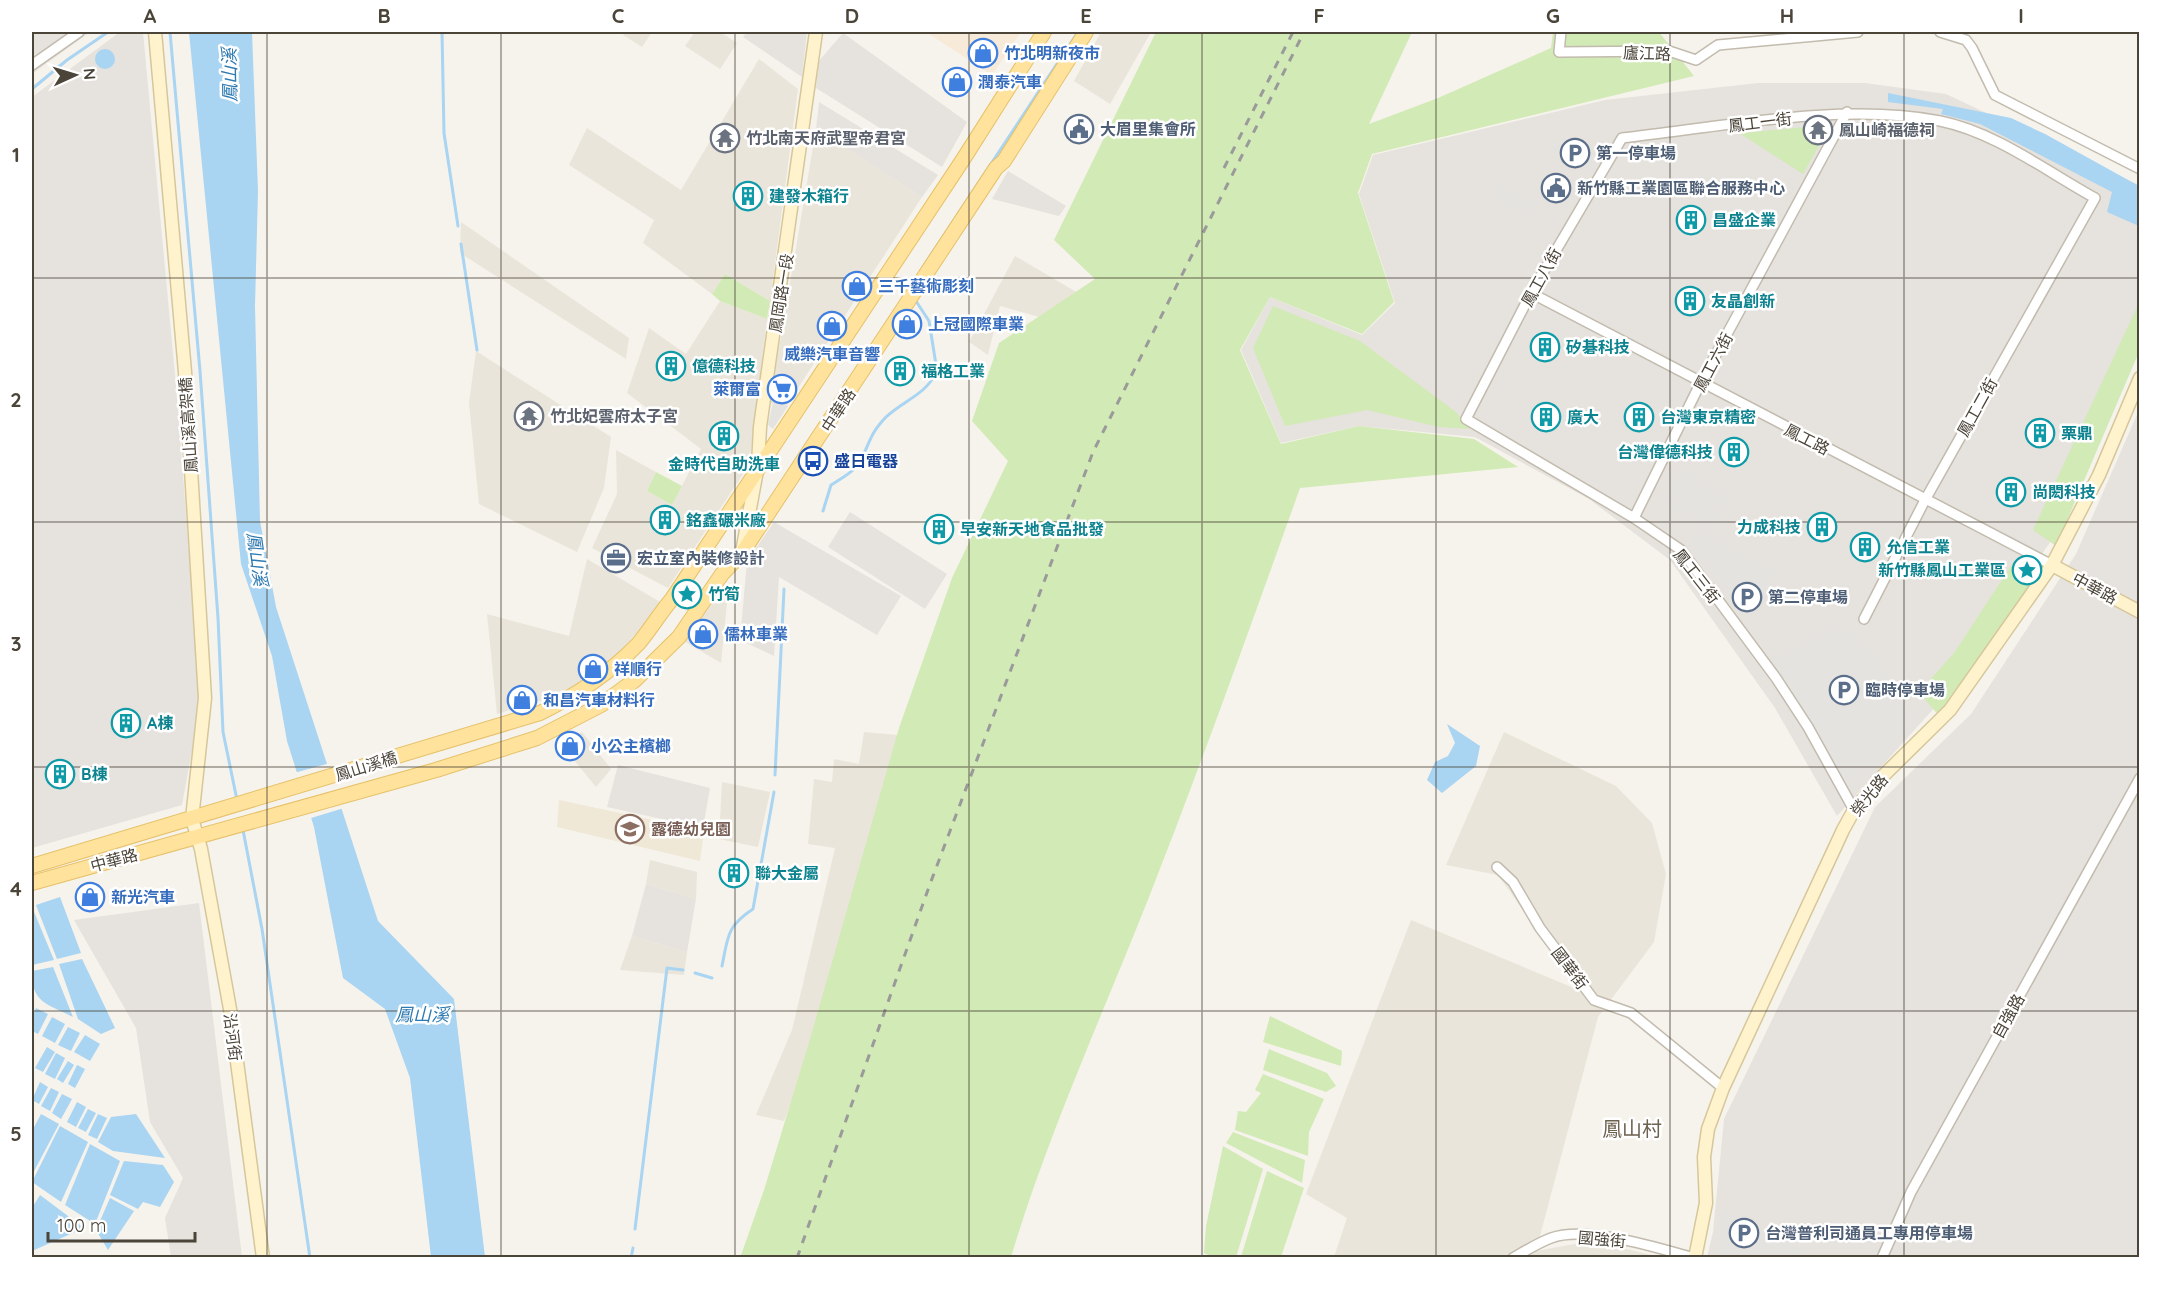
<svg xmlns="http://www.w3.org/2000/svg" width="2171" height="1289" viewBox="0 0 2171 1289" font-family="Quicksand,'Noto Sans TC',sans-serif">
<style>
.residential{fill:#eae5da}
.commercial{fill:#f7ead8}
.industrial{fill:#e6e2dd}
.education{fill:#efe8d6}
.green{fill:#d2eab5}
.parking{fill:#e5e3e0}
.water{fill:#a9d4f2}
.pier{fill:#f6f3ec}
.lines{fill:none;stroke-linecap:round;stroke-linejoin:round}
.stream{stroke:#a9d4f2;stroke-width:3}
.street-casing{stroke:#c2bbae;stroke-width:12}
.secondary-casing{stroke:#d6c79b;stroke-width:15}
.primary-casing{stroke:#e6c16a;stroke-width:16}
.street{stroke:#fff;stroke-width:9}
.secondary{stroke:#fff3cd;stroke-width:12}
.primary{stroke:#ffe39c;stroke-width:14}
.rail{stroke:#9a9a9a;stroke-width:3;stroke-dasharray:8 8;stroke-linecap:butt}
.grid{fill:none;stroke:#4b4439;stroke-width:1.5;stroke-opacity:0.55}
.labels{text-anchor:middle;stroke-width:5;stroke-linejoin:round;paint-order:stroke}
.shop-label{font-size:16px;font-weight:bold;fill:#366cbe;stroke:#fff;text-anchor:start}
.street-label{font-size:16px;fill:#4b4439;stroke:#fff}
.service-label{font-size:16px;font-weight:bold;fill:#4e5e75;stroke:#fff;text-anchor:start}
.worship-label{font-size:16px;font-weight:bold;fill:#5b616d;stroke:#fff;text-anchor:start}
.culture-label{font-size:16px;font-weight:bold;fill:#0d838f;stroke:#fff;text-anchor:start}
.transit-label{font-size:16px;font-weight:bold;fill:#164399;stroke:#fff;text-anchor:start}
.education-label{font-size:16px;font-weight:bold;fill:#785e54;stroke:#fff;text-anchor:start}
.water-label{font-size:18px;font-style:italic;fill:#2e7ab2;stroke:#fff}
.quarter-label{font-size:20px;fill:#6e6250;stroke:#fff}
.neatline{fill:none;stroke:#4b4439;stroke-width:2}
.grid-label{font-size:20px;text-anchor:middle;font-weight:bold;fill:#4b4439}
</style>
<rect width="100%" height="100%" fill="#f6f3ec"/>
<g class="residential">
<polygon points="625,32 652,32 642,47 623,35"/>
<polygon points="695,32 720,32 737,43 720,69 685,46"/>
<polygon points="1101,32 1150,34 1110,104 1074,81"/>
<polygon points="759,59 798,89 770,301 725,274 712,294 643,243 654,220 569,165 587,128 681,190"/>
<polygon points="816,129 922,197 783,411 770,402"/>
<polygon points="461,222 629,338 626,359 460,253"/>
<polygon points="1015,256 1090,300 1058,322 1000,306 988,355 969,342"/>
<polygon points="720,301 767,319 749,465 668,588 592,548 617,494 616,450 656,472 647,491 672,505 701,449 627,393 649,328 686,354"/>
<polygon points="476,351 611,437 604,488 577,552 479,504 469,403"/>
<polygon points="587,559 662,603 614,659 565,693 497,714 487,614 569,636"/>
<polygon points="729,583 721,663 682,640"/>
<polygon points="582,732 611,769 596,787 562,745"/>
<polygon points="864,732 898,735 815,1039 784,1121 756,1115 792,1030 835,848 808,844 814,779 832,782 834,759 859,764"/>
<polygon points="1504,732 1616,786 1652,823 1666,874 1654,942 1598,1017 1536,1251 1574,1244 1606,1244 1660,1257 1334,1257 1347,1218 1306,1194 1411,920 1581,991 1498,875 1446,865"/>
<polygon points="722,782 770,792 758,847 719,839"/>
<polygon points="650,860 697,872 696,899 646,884"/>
<polygon points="632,936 687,952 684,975 620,970"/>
</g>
<polygon class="commercial" points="926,32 1021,32 992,75"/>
<g class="industrial">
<polygon points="32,32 90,32 32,74"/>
<polygon points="120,32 143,32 175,375 201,701 182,805 32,848 32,97"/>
<polygon points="747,32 807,32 802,77 743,37"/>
<polygon points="843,33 967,122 942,167 816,88 818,62"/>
<polygon points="1758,83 1865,83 1946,94 2139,185 2139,332 2060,528 1937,705 1837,816 1775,708 1670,560 1589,499 1475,437 1359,426 1281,443 1241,350 1270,297 1362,335 1395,303 1359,194 1373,155 1605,100"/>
<polygon points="819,102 938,175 922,197 816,129"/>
<polygon points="1008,171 1066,206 1059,216 992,199"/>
<polygon points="2139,410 2139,1257 1707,1258 1713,1232 1724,1119 1875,807 1971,714 2076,554"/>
<polygon points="850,512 947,574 925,609 828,547"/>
<polygon points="774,522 901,596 877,635 779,577 774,656 740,640 747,561"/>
<polygon points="618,765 710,788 703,828 607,807"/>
<polygon points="646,884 696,899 687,952 632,936"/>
<polygon points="199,903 242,1257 171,1257 165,1218 183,1178 150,1122 136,1028 74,920"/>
</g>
<polygon class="education" points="559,800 704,831 700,861 557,827"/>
<g class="green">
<path d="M 1156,32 L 1412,32 L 1369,124 L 1438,98 L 1551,48 L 1553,32 L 1659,32 L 1694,76 L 1372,154 L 1358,193 L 1394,302 L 1362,334 L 1270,297 L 1240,350 L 1281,444 L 1359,426 L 1474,439 L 1518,467 L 1300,488 C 1251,625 1202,762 1149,897 C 1102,1016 1048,1134 1011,1257 L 740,1258 L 764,1190 L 810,1039 L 899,728 L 952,578 L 1008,461 L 972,421 L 999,343 L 1095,279 L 1054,240 Z"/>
<polygon points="1831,125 1803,174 1739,133"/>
<polygon points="725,274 770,301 767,319 720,301 712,294"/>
<polygon points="2139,303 2139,352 2056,546 2033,530"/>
<polygon points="1273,306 1360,341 1456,412 1470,429 1439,427 1367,410 1285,426 1253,348"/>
<polygon points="656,472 682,486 672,505 647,491"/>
<polygon points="2013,563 2036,578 1939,716 1919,692 1954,653"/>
<polygon points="1270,1016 1342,1051 1341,1066 1263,1042"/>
<polygon points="1269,1049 1327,1073 1336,1086 1326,1092 1263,1070"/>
<polygon points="1263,1074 1324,1099 1309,1132 1308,1156 1235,1130 1238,1111 1246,1112 1261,1093 1255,1090"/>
<polygon points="1233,1132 1305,1160 1302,1183 1226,1143"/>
<polygon points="1223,1146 1263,1169 1236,1257 1213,1257 1204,1253 1206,1226"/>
<polygon points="1267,1171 1304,1188 1281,1257 1241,1257"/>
</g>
<g class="parking">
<polygon points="1570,140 1604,161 1596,174 1544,144"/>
<polygon points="1500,184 1537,204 1529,218 1492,198"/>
<polygon points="774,398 788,406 773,429 768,425"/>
<polygon points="1682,468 1731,497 1711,531 1662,503"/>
<polygon points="1698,530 1776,572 1751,623 1688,545"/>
<polygon points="1836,623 1868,643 1918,722 1851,790 1772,659"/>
<polygon points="1724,1209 1813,1257 1717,1257"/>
</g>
<g class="water">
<polygon points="189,32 252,32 258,191 255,306 260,521 276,607 378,921 454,999 485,1257 431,1257 410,1078 385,1009 343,978 314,827 287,741 272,656 241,564"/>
<circle cx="105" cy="59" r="10"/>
<polygon points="1888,93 2011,118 2045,134 2139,186 2139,226 2107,212 2112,192 1980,124 1941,114 1943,109 1888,102"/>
<polygon points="1447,724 1480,746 1476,766 1442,793 1427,780 1435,762 1448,756 1455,743"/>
<polygon points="60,897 81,953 57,959 36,905"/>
<polygon points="32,907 54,960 32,965"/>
<polygon points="82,959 115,1028 101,1034 78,1019 59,964"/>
<path d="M 53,967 L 73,1017 C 48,1004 31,1003 32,971 Z"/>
<polygon points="36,1008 48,1014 38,1034 32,1031 32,1016"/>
<polygon points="52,1017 65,1024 55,1043 42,1036"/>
<polygon points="68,1027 80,1033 71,1051 58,1045"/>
<polygon points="85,1035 100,1044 90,1061 74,1052"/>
<polygon points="47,1047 55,1052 43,1072 35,1068"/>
<polygon points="56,1053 65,1058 55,1079 45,1074"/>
<polygon points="68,1061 74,1065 63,1083 57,1079"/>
<polygon points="77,1065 85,1069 75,1088 68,1084"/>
<polygon points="40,1082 48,1087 39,1104 32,1100"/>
<polygon points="51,1088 59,1092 50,1111 41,1106"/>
<polygon points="62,1094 72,1099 61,1119 52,1113"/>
<polygon points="77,1102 86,1107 76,1127 67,1122"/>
<polygon points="88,1109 96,1113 86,1132 78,1128"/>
<polygon points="41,1114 59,1124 32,1175 32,1131"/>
<polygon points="98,1114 107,1118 97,1139 88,1135"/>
<polygon points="136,1114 165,1158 113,1151 98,1142 111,1117"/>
<polygon points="60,1126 88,1142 61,1202 32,1182"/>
<polygon points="90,1144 120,1161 95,1224 65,1205"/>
<polygon points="124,1161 163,1165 174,1182 160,1207 143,1202 138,1209 110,1195"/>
<polygon points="40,1195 84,1228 32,1251 32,1208"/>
<polygon points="110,1198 134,1211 108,1250 96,1230"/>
</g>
<polygon class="pier" points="330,763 344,808 308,819 294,773"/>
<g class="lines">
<g class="stream">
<polyline points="170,32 200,371 218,618 223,732 237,800"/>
<polyline points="442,32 444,133 458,226"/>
<polyline points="32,89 67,60 108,32"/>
<polyline points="461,244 477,350"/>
<polyline points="921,270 1078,32"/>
<path d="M 823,511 L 831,485 C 842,478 854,472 860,461 C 871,442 868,436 886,417 C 904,400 926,395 937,371 L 929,321 L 914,298"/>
<polyline points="775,775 784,589"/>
<polyline points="243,830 262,929 310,1258"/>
<path d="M 722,966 C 728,936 727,926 753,909 L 774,792"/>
<polyline points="695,973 712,978"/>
<polyline points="635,1229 667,968 683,970"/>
<polyline points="631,1258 633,1248"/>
</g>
<g class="street-casing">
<g id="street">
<polyline points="1561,32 1559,52 1669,51 1696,60 1718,45 1858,32"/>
<polyline points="1940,32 1966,40 1972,48 1995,95 2140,169"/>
<polyline points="32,65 79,32"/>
<polyline points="1531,293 2052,565"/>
<polyline points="1634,518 1700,384 1847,112"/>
<path d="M 1854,810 L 1808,727 L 1776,678 L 1681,550 L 1634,518 L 1466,419 L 1531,293 L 1622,138 C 1721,127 1842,102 1940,121 C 1995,132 2046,171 2095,198 L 1925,500 L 1864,619"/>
<polyline points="1497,867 1513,882 1540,928 1594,1000 1631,1013 1723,1088"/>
<path d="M 1513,1258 C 1525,1251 1538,1243 1551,1238 C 1586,1225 1658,1248 1694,1258"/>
<polyline points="1882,1258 1911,1192 2140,778"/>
</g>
</g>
<g class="secondary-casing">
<g id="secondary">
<polyline points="155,32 185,372 205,698 192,819 201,849 230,1009 263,1258"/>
<polyline points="742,552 758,465 760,427 816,32"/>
<polyline points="2052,565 2140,612"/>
<polyline points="1695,1258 1706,1203 1704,1157 1708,1129 1723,1088 1843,830 1854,810 1881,778 1950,710 2052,565 2099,475 2140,378"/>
</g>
</g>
<g class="primary-casing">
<g id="primary">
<path d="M 32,866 L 540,713 C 577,695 609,674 638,644 C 650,630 660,613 672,599 L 964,158 L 1044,32"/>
<polyline points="32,883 436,770 537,738 601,705 635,680 679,637 722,574 742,553 996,168 1004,161 1086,32"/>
</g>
</g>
<use href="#street" class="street"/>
<use href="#secondary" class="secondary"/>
<use href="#primary" class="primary"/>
<g class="rail">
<polyline points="1224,168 1293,32"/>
<polyline points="797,1258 930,884 1093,452 1304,32"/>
</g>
</g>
<path class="grid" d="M 267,32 L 267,1258M 501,32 L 501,1258M 735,32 L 735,1258M 969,32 L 969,1258M 1202,32 L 1202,1258M 1436,32 L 1436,1258M 1670,32 L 1670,1258M 1904,32 L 1904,1258M 32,278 L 2140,278M 32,522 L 2140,522M 32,767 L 2140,767M 32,1011 L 2140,1011"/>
<defs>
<g id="shop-ring" transform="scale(1.5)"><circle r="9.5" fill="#fff" stroke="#3f7fe0" stroke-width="1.5"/><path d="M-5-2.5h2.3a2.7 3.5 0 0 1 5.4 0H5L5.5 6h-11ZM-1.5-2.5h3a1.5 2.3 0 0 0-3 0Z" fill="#3f7fe0"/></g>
<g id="civic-ring" transform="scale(1.5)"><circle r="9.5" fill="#fff" stroke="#5c6f8a" stroke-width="1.5"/><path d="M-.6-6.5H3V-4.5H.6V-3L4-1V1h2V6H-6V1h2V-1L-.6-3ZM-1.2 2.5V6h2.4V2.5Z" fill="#5c6f8a"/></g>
<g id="temple-ring" transform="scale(1.5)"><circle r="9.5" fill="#fff" stroke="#6b7280" stroke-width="1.5"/><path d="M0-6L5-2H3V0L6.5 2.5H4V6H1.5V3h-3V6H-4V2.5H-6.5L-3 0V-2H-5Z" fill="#6b7280"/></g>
<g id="parking-ring" transform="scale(1.5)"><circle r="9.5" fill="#fff" stroke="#5c6f8a" stroke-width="1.5"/><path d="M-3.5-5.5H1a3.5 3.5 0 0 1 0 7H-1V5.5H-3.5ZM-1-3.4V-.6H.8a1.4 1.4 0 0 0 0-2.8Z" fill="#5c6f8a"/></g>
<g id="building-ring" transform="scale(1.5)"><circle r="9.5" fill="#fff" stroke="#0f9aa8" stroke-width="1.5"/><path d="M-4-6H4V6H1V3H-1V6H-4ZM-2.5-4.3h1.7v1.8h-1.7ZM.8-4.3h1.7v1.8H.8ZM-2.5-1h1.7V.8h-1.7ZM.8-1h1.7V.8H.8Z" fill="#0f9aa8"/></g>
<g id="supermarket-ring" transform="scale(1.5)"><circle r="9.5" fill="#fff" stroke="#3f7fe0" stroke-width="1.5"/><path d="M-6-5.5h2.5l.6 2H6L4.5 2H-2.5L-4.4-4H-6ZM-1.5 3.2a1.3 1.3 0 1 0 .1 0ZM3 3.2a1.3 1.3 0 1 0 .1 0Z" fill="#3f7fe0"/></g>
<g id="bus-ring" transform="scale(1.5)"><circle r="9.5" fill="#fff" stroke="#1a4fb4" stroke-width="1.5"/><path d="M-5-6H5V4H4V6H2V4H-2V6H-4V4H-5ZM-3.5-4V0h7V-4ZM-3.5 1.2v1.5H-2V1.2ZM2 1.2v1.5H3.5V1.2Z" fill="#1a4fb4"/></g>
<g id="office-ring" transform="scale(1.5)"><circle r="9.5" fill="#fff" stroke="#5c6f8a" stroke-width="1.5"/><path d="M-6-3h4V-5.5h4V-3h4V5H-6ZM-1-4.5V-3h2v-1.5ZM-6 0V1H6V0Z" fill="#5c6f8a"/></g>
<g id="sight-ring" transform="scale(1.5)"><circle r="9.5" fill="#fff" stroke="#0f9aa8" stroke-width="1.5"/><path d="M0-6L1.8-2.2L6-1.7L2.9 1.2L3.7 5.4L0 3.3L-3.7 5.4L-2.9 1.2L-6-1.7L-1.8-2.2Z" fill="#0f9aa8"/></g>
<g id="school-ring" transform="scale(1.5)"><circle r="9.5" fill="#fff" stroke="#8d6e63" stroke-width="1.5"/><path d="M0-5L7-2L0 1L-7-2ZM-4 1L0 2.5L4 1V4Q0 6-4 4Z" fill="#8d6e63"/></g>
</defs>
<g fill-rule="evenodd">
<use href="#shop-ring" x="983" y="53"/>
<use href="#shop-ring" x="957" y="82"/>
<use href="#civic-ring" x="1079" y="129"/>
<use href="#temple-ring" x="1818" y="130"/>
<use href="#temple-ring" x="725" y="138"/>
<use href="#parking-ring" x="1575" y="153"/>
<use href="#civic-ring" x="1556" y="188"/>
<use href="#building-ring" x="748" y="196"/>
<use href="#building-ring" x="1691" y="220"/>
<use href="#shop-ring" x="857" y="286"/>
<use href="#building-ring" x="1690" y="301"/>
<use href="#shop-ring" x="907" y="324"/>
<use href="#shop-ring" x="832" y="326"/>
<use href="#building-ring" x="1545" y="347"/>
<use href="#building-ring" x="671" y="366"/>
<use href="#building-ring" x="900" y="371"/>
<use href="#supermarket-ring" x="782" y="389"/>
<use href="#temple-ring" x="529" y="416"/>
<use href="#building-ring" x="1546" y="417"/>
<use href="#building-ring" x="1639" y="417"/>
<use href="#building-ring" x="2040" y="433"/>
<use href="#building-ring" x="724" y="436"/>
<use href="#building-ring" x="1734" y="452"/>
<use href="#bus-ring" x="813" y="461"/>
<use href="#building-ring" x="2011" y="492"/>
<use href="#building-ring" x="665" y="520"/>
<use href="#building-ring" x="1822" y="527"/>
<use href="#building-ring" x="939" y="529"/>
<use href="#building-ring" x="1865" y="547"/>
<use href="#office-ring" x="616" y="558"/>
<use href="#sight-ring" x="2027" y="570"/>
<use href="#sight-ring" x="687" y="594"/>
<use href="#parking-ring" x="1747" y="597"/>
<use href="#shop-ring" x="703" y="634"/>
<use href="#shop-ring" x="593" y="669"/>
<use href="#parking-ring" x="1844" y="690"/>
<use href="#shop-ring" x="522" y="700"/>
<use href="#building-ring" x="126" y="723"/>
<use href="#shop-ring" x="570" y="746"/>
<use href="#building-ring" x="60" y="774"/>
<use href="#school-ring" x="630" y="829"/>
<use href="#building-ring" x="734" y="873"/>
<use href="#shop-ring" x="90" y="897"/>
<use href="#parking-ring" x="1744" y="1233"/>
</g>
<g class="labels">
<g class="shop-label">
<text x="1004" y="59">竹北明新夜市</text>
<text x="978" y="88">潤泰汽車</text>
<text x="878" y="292">三千藝術彫刻</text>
<text x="928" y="330">上冠國際車業</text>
<text x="832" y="360" text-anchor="middle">威樂汽車音響</text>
<text x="761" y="395" text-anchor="end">萊爾富</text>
<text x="724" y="640">儒林車業</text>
<text x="614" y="675">祥順行</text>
<text x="543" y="706">和昌汽車材料行</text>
<text x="591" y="752">小公主檳榔</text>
<text x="111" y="903">新光汽車</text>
</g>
<g class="street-label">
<text transform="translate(1647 53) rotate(2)" y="6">廬江路</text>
<text transform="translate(1760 122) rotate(-7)" y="6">鳳工一街</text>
<text transform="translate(1541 277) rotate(-61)" y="6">鳳工八街</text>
<text transform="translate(781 293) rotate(-81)" y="6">鳳岡路一段</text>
<text transform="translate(1713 362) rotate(-62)" y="6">鳳工六街</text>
<text transform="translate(1977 407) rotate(-61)" y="6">鳳工二街</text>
<text transform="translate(838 410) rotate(-57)" y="6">中華路</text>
<text transform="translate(188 425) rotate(-94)" y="6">鳳山溪高架橋</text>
<text transform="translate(1807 439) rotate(27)" y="6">鳳工路</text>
<text transform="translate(1697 576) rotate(52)" y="6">鳳工三街</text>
<text transform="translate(2095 588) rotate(28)" y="6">中華路</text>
<text transform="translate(366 766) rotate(-17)" y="6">鳳山溪橋</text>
<text transform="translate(1869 795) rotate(-51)" y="6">榮光路</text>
<text transform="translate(114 860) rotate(-15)" y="6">中華路</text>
<text transform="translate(1570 968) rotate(53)" y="6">國華街</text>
<text transform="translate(2008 1016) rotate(-61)" y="6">自強路</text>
<text transform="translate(233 1037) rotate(83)" y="6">沿河街</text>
<text transform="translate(1602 1239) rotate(5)" y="6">國強街</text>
</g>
<g class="service-label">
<text x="1100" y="135">大眉里集會所</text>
<text x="1596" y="159">第一停車場</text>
<text x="1577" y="194">新竹縣工業園區聯合服務中心</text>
<text x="637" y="564">宏立室內裝修設計</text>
<text x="1768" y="603">第二停車場</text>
<text x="1865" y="696">臨時停車場</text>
<text x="1765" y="1239">台灣普利司通員工專用停車場</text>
</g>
<g class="worship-label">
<text x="1839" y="136">鳳山崎福德祠</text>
<text x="746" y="144">竹北南天府武聖帝君宮</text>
<text x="550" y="422">竹北妃雲府太子宮</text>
</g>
<g class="culture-label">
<text x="769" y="202">建發木箱行</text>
<text x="1712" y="226">昌盛企業</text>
<text x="1711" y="307">友晶創新</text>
<text x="1566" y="353">矽碁科技</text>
<text x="692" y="372">億德科技</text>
<text x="921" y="377">福格工業</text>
<text x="1567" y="423">廣大</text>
<text x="1660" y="423">台灣東京精密</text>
<text x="2061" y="439">栗鼎</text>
<text x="1713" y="458" text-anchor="end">台灣偉德科技</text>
<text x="724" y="470" text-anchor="middle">金時代自助洗車</text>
<text x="2032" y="498">尚閎科技</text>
<text x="686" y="526">銘鑫碾米廠</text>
<text x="1801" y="533" text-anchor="end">力成科技</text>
<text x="960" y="535">早安新天地食品批發</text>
<text x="1886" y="553">允信工業</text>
<text x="2006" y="576" text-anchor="end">新竹縣鳳山工業區</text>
<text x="708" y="600">竹筍</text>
<text x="147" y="729">A棟</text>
<text x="81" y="780">B棟</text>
<text x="755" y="879">聯大金屬</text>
</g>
<g class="transit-label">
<text x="834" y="467">盛日電器</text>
</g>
<g class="education-label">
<text x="651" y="835">露德幼兒園</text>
</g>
<g class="water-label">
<text transform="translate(230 75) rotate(-91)" y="6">鳳山溪</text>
<text transform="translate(257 559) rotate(82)" y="6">鳳山溪</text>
<text x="422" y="1021">鳳山溪</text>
</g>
<g class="quarter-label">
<text x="1632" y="1136">鳳山村</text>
</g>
</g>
<rect width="2171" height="1289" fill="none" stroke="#ffffff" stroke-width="66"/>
<g transform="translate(75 75) rotate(86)" stroke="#ffffff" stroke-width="4.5" paint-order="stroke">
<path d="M0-4.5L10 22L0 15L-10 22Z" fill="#4b4439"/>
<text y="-9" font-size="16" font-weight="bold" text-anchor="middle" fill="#4b4439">N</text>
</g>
<path d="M48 1232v9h147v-9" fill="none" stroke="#4b4439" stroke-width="3"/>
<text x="57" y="1232" font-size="18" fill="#4b4439" stroke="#ffffff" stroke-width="4.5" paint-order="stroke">100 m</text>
<rect x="33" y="33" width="2105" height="1223" class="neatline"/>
<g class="grid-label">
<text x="150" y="23">A</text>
<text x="384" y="23">B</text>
<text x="618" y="23">C</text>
<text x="852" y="23">D</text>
<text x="1086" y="23">E</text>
<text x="1319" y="23">F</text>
<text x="1553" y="23">G</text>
<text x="1787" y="23">H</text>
<text x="2021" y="23">I</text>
<text x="16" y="162">1</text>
<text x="16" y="407">2</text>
<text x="16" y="651">3</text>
<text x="16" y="896">4</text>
<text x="16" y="1141">5</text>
</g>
</svg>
